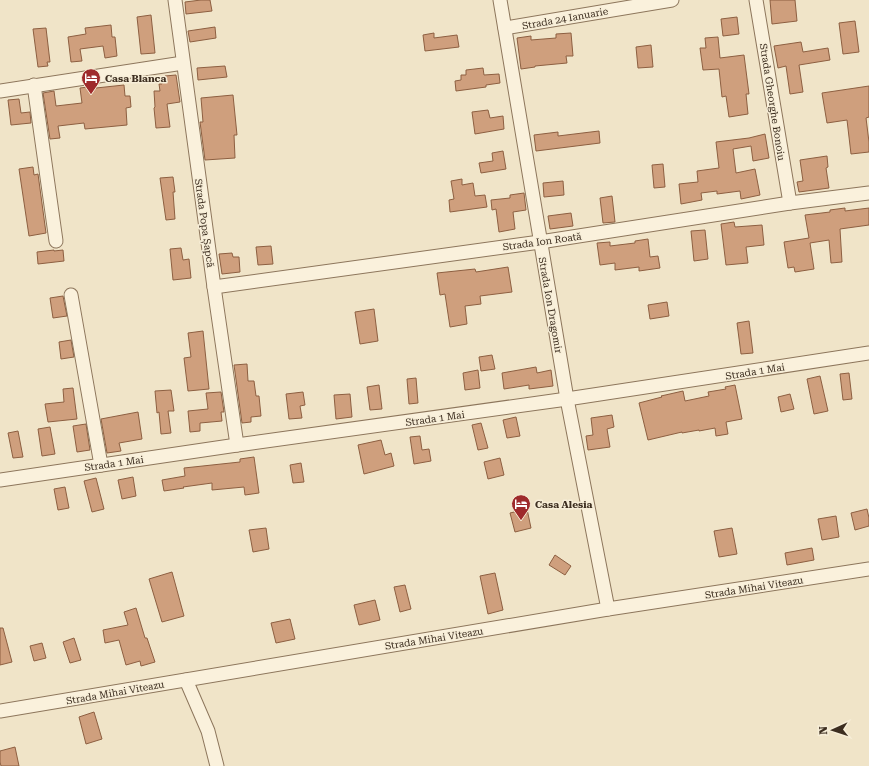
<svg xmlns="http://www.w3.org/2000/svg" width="869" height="766" viewBox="0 0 869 766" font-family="'Roboto Serif',serif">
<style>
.building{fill:#cf9f7d;stroke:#8d5f41}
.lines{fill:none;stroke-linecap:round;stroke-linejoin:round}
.street-casing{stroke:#8d765c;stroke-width:15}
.street{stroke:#faf1dc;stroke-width:13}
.labels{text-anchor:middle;stroke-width:3;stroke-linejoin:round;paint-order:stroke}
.street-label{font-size:10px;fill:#3d2e20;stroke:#f7eed8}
.poi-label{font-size:10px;font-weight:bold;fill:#3d2e20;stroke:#f7eed8;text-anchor:start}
</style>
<rect width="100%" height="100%" fill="#f0e4c8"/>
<g class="building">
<polygon points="201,0 210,0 212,11 186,14 185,2"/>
<polygon points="770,0 795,0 797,21 772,24"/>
<polygon points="151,15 155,53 141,54 137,17"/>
<polygon points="737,17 739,34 723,36 721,19"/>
<polygon points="855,21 859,52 843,54 839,23"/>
<polygon points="111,25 112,37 115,37 117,56 105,58 103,46 80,49 82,61 71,62 68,37 86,34 85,28"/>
<polygon points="215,27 216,38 190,42 188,31"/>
<polygon points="46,28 50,62 47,62 48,66 38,67 33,29"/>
<polygon points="434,33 434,38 457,35 459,47 425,51 423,35"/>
<polygon points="571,33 573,56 566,56 567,63 535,66 535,67 521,69 517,38 531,36 531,40 556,38 556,34"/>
<polygon points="718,37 720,58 744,55 749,94 746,94 748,114 729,117 726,96 722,97 719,69 703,70 700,48 706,48 705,38"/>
<polygon points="801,42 803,52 828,48 830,60 799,65 803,92 790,94 786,66 778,68 774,46"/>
<polygon points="651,45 653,67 638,68 636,47"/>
<polygon points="225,66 227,77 198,80 197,68"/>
<polygon points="483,68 484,75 499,74 500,83 486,85 486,87 456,91 455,81 461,80 461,75 466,75 466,70"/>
<polygon points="176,75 180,102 167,104 170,127 156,128 154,108 155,107 154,91 160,91 159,84 162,84 161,79 165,78 165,76"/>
<polygon points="124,85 125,96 130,96 131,107 126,108 127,125 85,129 84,123 58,126 60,138 50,139 43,93 54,91 56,106 82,103 80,88 96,86 96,88"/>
<polygon points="869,86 869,117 866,118 869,142 869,152 851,154 847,120 827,123 822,93"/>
<polygon points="233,95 237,135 234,135 235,158 205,160 200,122 203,122 201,98"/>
<polygon points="19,99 21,113 30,112 31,123 11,125 8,100"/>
<polygon points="488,110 490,118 503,116 504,129 475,134 472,112"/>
<polygon points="599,131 600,143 536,151 534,135 558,132 558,136"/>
<polygon points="765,134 769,158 753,161 751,146 733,149 736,173 755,169 760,195 741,199 740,191 717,194 717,191 701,193 702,200 681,204 679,184 698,182 697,171 719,168 716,142 749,138"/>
<polygon points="503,151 506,169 481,173 479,163 493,161 492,153"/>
<polygon points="827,156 828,167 826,168 829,188 799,192 797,182 803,181 800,160"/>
<polygon points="663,164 665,187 654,188 652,165"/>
<polygon points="33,167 34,175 38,174 46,233 29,236 19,169"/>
<polygon points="173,177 175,192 173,192 175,219 166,220 160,178"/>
<polygon points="462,179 462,185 473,183 475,196 485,195 487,207 450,212 449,200 454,199 451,181"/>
<polygon points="563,181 564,195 544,197 543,183"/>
<polygon points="524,193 526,210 513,212 515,229 499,232 496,209 492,210 491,200 510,198 510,195"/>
<polygon points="612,196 615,222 603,223 600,198"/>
<polygon points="845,208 845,211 869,208 869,225 840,229 842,262 831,263 829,240 810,243 814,269 795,272 794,267 788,268 784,242 809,238 805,215 830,212 830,210"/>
<polygon points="571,213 573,226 550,229 548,216"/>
<polygon points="734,222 735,227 762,225 764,245 746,247 748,263 726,265 721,224"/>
<polygon points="705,230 708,259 694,261 691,231"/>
<polygon points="648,239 650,257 658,256 660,268 639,271 639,267 615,270 615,263 600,265 597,243 610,242 610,246 635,243 635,241"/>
<polygon points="271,246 273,264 258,265 256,247"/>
<polygon points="181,248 183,260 189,259 191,278 173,280 170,249"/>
<polygon points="54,250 54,251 63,250 64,261 38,264 37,252"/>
<polygon points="232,253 233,257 239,257 240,272 222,274 219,254"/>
<polygon points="508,267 512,292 480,296 481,304 465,306 467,324 450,327 445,294 440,295 437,273 475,269 476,272"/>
<polygon points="63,296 67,316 53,318 50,298"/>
<polygon points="667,302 669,316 650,319 648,305"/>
<polygon points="374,309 378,341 360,344 355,312"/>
<polygon points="749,321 753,353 741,354 737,323"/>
<polygon points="203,331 209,389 188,391 184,358 191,357 188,333"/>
<polygon points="71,340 74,357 61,359 59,342"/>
<polygon points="492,355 495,369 481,371 479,357"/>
<polygon points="247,364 248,381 254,381 256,396 259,396 261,416 251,417 251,422 242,423 234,365"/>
<polygon points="536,367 537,373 551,370 553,386 529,389 529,385 504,389 502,373"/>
<polygon points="478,370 480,388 465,390 463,373"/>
<polygon points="849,373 852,399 843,400 840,374"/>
<polygon points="820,376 828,411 814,414 807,379"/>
<polygon points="416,378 418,403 409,404 407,379"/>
<polygon points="379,385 382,409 370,410 367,387"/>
<polygon points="735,385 742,419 726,422 728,434 716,436 715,428 699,431 699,430 682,433 682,432 648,440 639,403 662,397 661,396 683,391 685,401 709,396 708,392 726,389 725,387"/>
<polygon points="73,388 77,419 48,422 45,404 64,402 63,389"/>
<polygon points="171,390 174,411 168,411 171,433 161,434 159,412 157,413 155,391"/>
<polygon points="221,392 224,412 221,412 222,421 200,423 200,431 190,432 188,411 208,409 206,393"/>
<polygon points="303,392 305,405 300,406 302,418 289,419 286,394"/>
<polygon points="350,394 352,417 336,419 334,395"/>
<polygon points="790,394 794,409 781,412 778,397"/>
<polygon points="138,412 142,439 119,443 121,451 107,453 101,419"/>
<polygon points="612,415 614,427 607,429 610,447 588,450 586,436 593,435 591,418"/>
<polygon points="516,417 520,436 507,438 503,420"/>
<polygon points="481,423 488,448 478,450 472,425"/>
<polygon points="86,424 90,450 77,452 73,426"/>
<polygon points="50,427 55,454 42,456 38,429"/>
<polygon points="18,431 23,457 13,458 8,433"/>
<polygon points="420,436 422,450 429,449 431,461 414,464 410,437"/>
<polygon points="381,440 385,455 391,453 394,466 364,474 358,445"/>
<polygon points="254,457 259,493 245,495 244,487 212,490 212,483 183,487 184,488 164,491 162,480 185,476 184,468 240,462 240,459"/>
<polygon points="500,458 504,475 488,479 484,462"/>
<polygon points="301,463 304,482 293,483 290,465"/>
<polygon points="133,477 136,496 122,499 118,480"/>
<polygon points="96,478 104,509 92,512 84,481"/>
<polygon points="65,487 69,508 58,510 54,489"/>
<polygon points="527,509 531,528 515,532 510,513"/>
<polygon points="867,509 869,518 869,526 855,530 851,513"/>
<polygon points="836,516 839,537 822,540 818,519"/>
<polygon points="266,528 269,549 253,552 249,530"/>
<polygon points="732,528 737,554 719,557 714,531"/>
<polygon points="812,548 814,560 787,565 785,553"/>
<polygon points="555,555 571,566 565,575 549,565"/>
<polygon points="172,572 184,616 162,622 149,579"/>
<polygon points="495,573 503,610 488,614 480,576"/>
<polygon points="405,585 411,609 400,612 394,587"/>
<polygon points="375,600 380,620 359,625 354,605"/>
<polygon points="136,608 145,638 147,638 155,662 141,666 140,661 126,665 119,640 105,643 103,630 128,625 124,612"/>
<polygon points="290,619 295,639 276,643 271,623"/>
<polygon points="0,628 3,628 12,662 0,665"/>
<polygon points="74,638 81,660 70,663 63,642"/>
<polygon points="42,643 46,658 34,661 30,646"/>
<polygon points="94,712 102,739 86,744 79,717"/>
<polygon points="15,747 19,766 1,766 0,762 0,751"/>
</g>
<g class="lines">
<g class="street-casing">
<g id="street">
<polyline points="175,0 214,287 237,445"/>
<polyline points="500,0 567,399 608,609"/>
<polyline points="756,0 790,203"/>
<polyline points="505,28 672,0"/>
<polyline points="34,85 56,241"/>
<polyline points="0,91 183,63"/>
<polyline points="214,287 540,242 790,203 869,193"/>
<polyline points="71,295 101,465"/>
<polyline points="0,480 237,445 567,399 869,353"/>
<polyline points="186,680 208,731 217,766"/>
<polyline points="0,711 608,609 869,569"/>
</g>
</g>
<use href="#street" class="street"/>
</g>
<defs>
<g id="hotel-pin" transform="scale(1)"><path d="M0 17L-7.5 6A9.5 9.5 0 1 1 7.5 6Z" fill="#9e2a2b" stroke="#f7eed8"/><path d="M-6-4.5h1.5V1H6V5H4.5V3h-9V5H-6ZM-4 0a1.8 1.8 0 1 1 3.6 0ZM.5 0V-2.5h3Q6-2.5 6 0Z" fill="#fff"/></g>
</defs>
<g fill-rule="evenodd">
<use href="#hotel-pin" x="91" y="78"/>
<use href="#hotel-pin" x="521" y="504"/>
</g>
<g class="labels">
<g class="street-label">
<text transform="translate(565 18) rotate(-10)" y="4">Strada 24 Ianuarie</text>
<text transform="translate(773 102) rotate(81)" y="4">Strada Gheorghe Bonoiu</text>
<text transform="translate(205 223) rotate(82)" y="4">Strada Popa Șapcă</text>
<text transform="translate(542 241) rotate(-8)" y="4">Strada Ion Roată</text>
<text transform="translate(551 305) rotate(80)" y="4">Strada Ion Dragomir</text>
<text transform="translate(755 371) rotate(-9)" y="4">Strada 1 Mai</text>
<text transform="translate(435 418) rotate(-8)" y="4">Strada 1 Mai</text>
<text transform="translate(114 463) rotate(-8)" y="4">Strada 1 Mai</text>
<text transform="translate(754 587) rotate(-9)" y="4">Strada Mihai Viteazu</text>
<text transform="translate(434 638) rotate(-9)" y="4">Strada Mihai Viteazu</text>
<text transform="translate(115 692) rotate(-10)" y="4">Strada Mihai Viteazu</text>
</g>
<g class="poi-label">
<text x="105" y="82">Casa Blanca</text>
<text x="535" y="508">Casa Alesia</text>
</g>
</g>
<g transform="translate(833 730) rotate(267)" stroke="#f7eed8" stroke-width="3" paint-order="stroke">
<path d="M0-3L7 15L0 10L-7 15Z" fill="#3d2e20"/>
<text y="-6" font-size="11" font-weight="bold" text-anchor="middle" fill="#3d2e20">N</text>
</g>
</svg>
